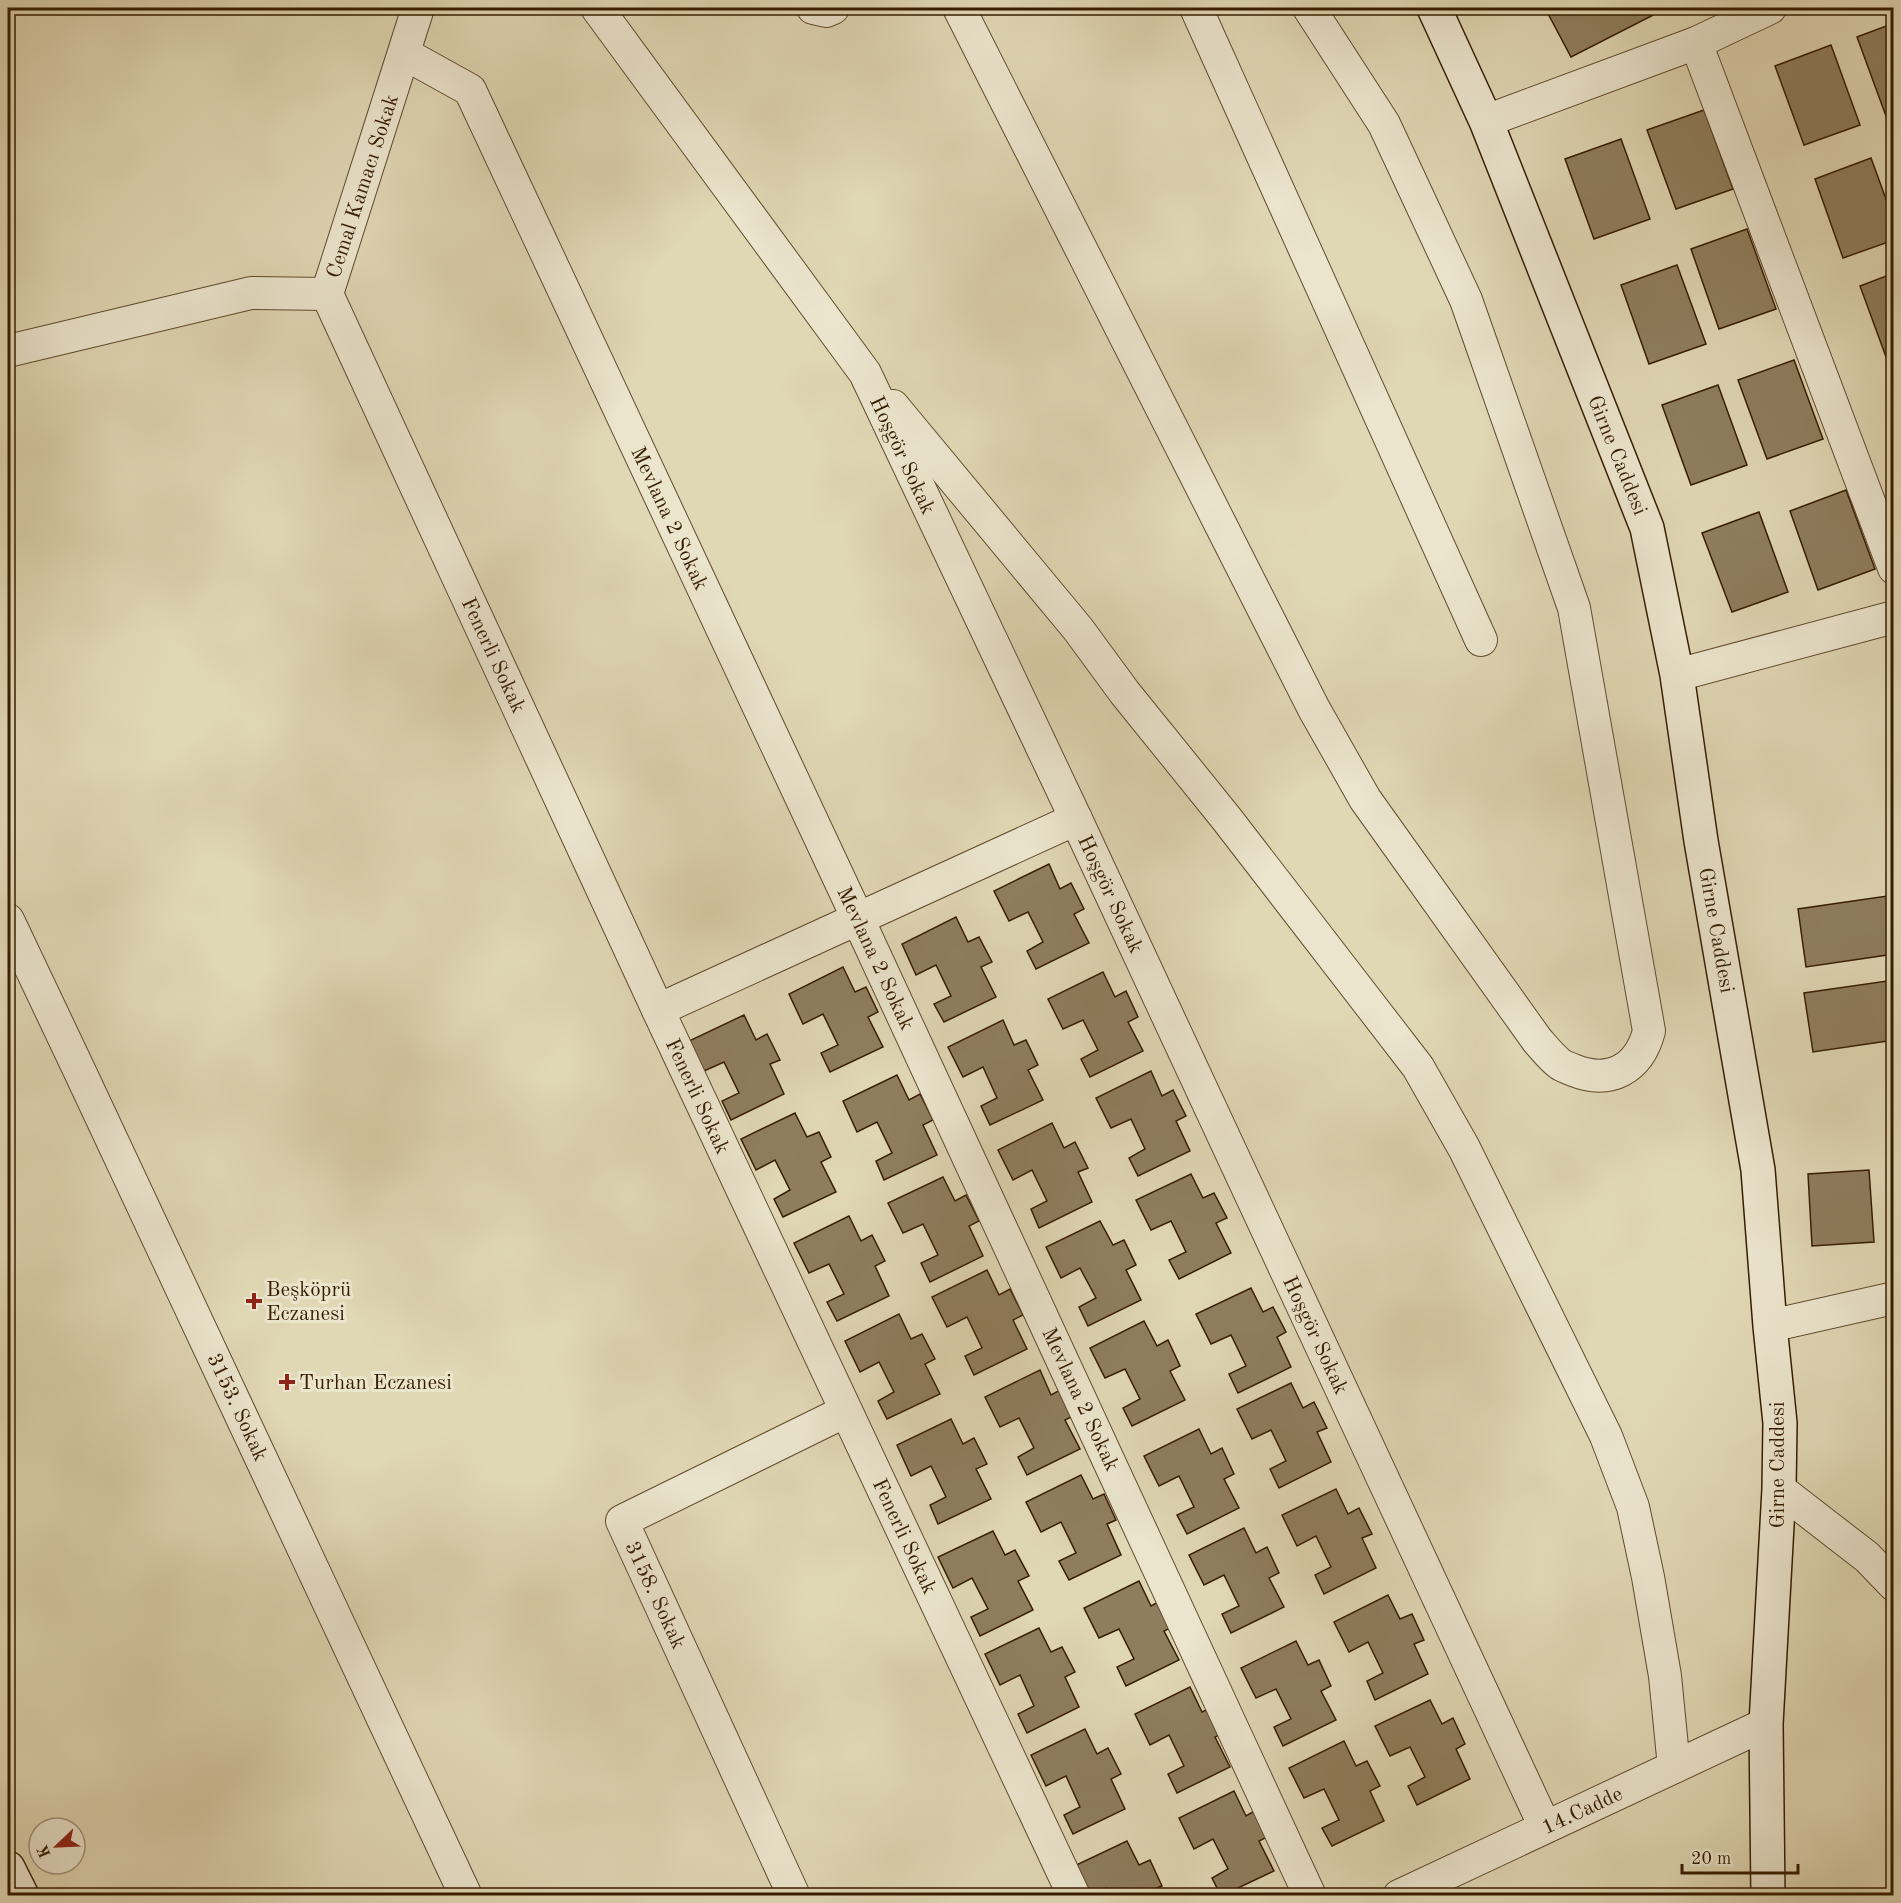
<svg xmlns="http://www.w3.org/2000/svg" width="1901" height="1903" viewBox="0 0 1901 1903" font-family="'Old Standard TT',serif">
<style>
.building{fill:#8f7e5e;stroke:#371d00;stroke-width:1.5}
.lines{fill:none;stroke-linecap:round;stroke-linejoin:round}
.street-casing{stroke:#614c2d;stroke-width:34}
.secondary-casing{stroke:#371d00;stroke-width:36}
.street{stroke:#ebe5ce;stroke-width:32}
.secondary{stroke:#ebe5ce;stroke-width:33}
.poi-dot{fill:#8f2418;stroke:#ebe5ce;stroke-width:2}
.labels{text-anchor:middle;stroke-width:6;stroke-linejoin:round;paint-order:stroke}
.street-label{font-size:21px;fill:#371d00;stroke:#ebe5ce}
.poi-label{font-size:21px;fill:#371d00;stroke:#ebe5ce;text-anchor:start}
</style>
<rect width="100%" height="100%" fill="#e0d7b4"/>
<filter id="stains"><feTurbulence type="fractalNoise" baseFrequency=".00333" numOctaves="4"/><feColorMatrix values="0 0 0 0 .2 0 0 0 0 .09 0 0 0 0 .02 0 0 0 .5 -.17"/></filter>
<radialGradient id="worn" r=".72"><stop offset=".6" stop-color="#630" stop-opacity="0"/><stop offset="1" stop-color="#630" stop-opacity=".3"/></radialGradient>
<g class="building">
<polygon points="1545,8 1667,8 1571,57"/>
<polygon points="1894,23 1894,113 1886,116 1857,37"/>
<polygon points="1831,45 1860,125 1804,145 1775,66"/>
<polygon points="1704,110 1733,189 1676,209 1647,130"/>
<polygon points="1621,139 1650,219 1594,239 1565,159"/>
<polygon points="1871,158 1894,221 1894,240 1843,258 1815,179"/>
<polygon points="1747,229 1776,309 1719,329 1691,249"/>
<polygon points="1677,265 1706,344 1649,364 1621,285"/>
<polygon points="1894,273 1894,363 1889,365 1860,286"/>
<polygon points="1794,360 1823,439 1767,459 1738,380"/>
<polygon points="1718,385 1747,465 1691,485 1662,405"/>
<polygon points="1846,490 1875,569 1818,590 1790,511"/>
<polygon points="1759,512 1788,592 1732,612 1702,533"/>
<polygon points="1049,864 1060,889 1071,883 1084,909 1074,914 1089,943 1036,969 1027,951 1043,942 1028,912 1009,921 994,891"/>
<polygon points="1894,895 1894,954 1806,967 1798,909"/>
<polygon points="956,917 968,942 979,937 992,962 981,967 996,997 944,1022 934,1004 951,996 936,965 916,975 902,944"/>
<polygon points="843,967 855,992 866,987 878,1012 868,1017 883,1047 830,1072 821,1053 838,1045 823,1014 803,1024 789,994"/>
<polygon points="1103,972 1115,997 1126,991 1138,1017 1128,1022 1143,1051 1090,1077 1081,1059 1098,1050 1083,1020 1063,1029 1048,999"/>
<polygon points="1894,980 1894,1040 1813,1052 1804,993"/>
<polygon points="744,1015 756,1040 767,1034 780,1060 770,1064 784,1094 731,1120 722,1101 739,1093 724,1062 704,1071 689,1041"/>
<polygon points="1003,1020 1014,1045 1026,1040 1038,1065 1028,1070 1043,1100 990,1125 981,1106 997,1098 983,1067 963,1077 948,1047"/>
<polygon points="1151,1071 1162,1096 1173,1090 1186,1116 1176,1121 1190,1151 1138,1176 1129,1158 1145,1149 1131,1119 1111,1128 1096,1098"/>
<polygon points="897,1075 909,1100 920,1094 933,1120 923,1125 937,1155 884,1180 876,1161 892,1153 877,1122 857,1132 843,1101"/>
<polygon points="795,1113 807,1137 819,1132 831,1157 821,1162 836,1192 783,1217 774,1199 790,1190 775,1160 756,1170 741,1139"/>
<polygon points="1052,1123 1064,1148 1075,1142 1088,1168 1078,1172 1092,1202 1039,1228 1031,1209 1047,1201 1032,1170 1013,1180 998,1150"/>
<polygon points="1869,1170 1874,1242 1812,1246 1808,1174"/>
<polygon points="1191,1174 1203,1198 1214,1193 1227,1218 1216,1223 1231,1253 1179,1279 1169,1260 1186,1252 1171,1221 1151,1230 1136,1200"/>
<polygon points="943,1177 955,1201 966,1195 979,1221 969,1226 983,1256 930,1282 921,1263 938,1255 923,1224 903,1233 888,1203"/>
<polygon points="849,1216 861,1241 872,1235 885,1261 875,1266 889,1296 837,1321 827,1302 844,1294 829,1264 809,1273 794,1243"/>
<polygon points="1100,1221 1113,1245 1124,1240 1136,1265 1126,1270 1141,1300 1088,1326 1079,1307 1096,1298 1080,1268 1061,1278 1046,1247"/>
<polygon points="987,1270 999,1295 1010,1289 1023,1315 1013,1320 1027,1349 974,1375 965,1356 982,1348 967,1317 947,1327 932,1297"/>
<polygon points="1251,1288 1263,1312 1273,1307 1286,1332 1277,1337 1291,1367 1238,1393 1229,1374 1246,1366 1231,1335 1211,1344 1196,1314"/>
<polygon points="899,1314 911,1339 922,1334 935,1359 925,1364 940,1394 887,1419 878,1401 894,1392 879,1362 860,1372 845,1341"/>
<polygon points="1144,1321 1157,1346 1168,1340 1180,1366 1170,1371 1185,1400 1132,1426 1123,1408 1140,1399 1125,1369 1105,1378 1090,1348"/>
<polygon points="1040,1370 1051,1395 1062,1389 1075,1415 1065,1420 1080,1449 1027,1475 1018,1457 1034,1448 1019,1418 1000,1427 985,1397"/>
<polygon points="1291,1383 1303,1408 1314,1402 1327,1428 1317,1432 1331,1462 1279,1488 1270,1469 1286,1461 1271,1430 1252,1439 1237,1409"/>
<polygon points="951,1419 963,1444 974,1438 987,1464 976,1469 991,1499 938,1524 930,1505 946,1497 931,1466 911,1476 897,1445"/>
<polygon points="1199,1429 1211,1454 1222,1448 1234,1474 1224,1479 1239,1508 1187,1534 1177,1515 1194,1507 1179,1476 1159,1486 1144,1456"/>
<polygon points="1081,1475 1093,1499 1104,1494 1116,1520 1107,1524 1121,1555 1069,1580 1059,1561 1076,1553 1061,1522 1041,1532 1026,1502"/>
<polygon points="1336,1489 1348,1514 1359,1508 1372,1534 1362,1538 1376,1568 1324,1594 1315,1575 1331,1567 1316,1536 1297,1546 1282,1515"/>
<polygon points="1244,1528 1256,1553 1267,1547 1279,1573 1269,1578 1284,1607 1231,1633 1222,1614 1239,1606 1224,1575 1204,1585 1189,1555"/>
<polygon points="993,1531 1005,1555 1015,1550 1029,1576 1018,1581 1033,1610 980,1636 971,1617 988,1609 972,1578 953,1588 938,1557"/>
<polygon points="1139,1581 1151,1606 1162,1600 1174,1626 1164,1631 1179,1660 1126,1686 1117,1667 1134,1659 1119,1629 1099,1638 1084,1608"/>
<polygon points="1388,1595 1400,1619 1412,1614 1424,1640 1414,1644 1428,1674 1375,1700 1367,1681 1383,1673 1368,1642 1349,1652 1334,1622"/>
<polygon points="1039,1628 1051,1652 1062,1647 1075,1672 1065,1677 1079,1707 1027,1733 1018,1714 1034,1706 1020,1675 1000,1685 985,1654"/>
<polygon points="1296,1641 1308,1665 1319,1660 1331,1686 1321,1691 1336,1720 1283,1746 1274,1727 1291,1719 1276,1689 1256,1698 1241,1668"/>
<polygon points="1190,1687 1202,1712 1213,1707 1225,1732 1215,1737 1230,1767 1177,1793 1168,1774 1184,1766 1169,1735 1150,1745 1135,1714"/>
<polygon points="1430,1700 1442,1724 1453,1718 1465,1744 1456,1749 1470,1779 1417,1805 1408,1786 1425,1777 1410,1747 1390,1756 1375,1726"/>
<polygon points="1085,1729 1097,1754 1108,1748 1121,1774 1111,1779 1125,1809 1073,1834 1064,1815 1080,1807 1066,1776 1046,1786 1031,1755"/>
<polygon points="1344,1741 1356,1766 1367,1761 1380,1786 1370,1791 1384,1821 1332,1846 1322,1828 1339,1820 1324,1789 1304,1798 1289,1768"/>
<polygon points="1234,1791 1246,1816 1256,1810 1269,1836 1259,1841 1274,1871 1221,1896 1212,1878 1228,1869 1213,1839 1194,1849 1179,1818"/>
<polygon points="1127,1841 1139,1865 1150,1860 1162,1886 1152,1890 1155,1896 1110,1896 1107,1888 1092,1896 1086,1896 1072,1867"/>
</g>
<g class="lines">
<g class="street-casing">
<g id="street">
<polyline points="597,8 865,373 1076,819 1545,1827"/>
<polyline points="813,8 826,11 833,8"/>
<path d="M 959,8 L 1314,709 L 1365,799 L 1537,1040 C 1544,1048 1552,1058 1560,1064 C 1564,1067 1569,1068 1573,1070 C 1610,1085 1639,1069 1649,1031 L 1574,608 L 1466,300 L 1384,124 L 1309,8"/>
<polyline points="1196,8 1481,640"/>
<polyline points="1696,43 1894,568"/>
<polyline points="405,54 470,90 858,919 1310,1896"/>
<polyline points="1486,121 1696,43 1770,8"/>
<polyline points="327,294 658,1010 1074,1896"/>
<polyline points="8,351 251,293 327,294 418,8"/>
<polyline points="893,406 1078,629 1125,693 1226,818 1418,1067 1464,1148 1606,1436 1633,1507 1648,1577 1665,1676 1674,1767"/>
<polyline points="1677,675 1894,617"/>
<polyline points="8,920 81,1074 466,1896"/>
<polyline points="658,1010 1076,819"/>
<polyline points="1770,1326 1894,1298"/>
<polyline points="1779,1489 1867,1557 1894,1585"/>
<polyline points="794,1896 622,1521 846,1411"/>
<polyline points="1399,1896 1766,1724"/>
</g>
</g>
<g class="secondary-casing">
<g id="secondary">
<polyline points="1434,8 1486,121 1647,528 1677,675 1701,841 1758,1170 1770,1326 1780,1423 1779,1489 1766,1724 1768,1896"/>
<polyline points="8,1868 22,1896"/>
</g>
</g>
<use href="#street" class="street"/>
<use href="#secondary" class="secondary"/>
</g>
<g class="poi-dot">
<path d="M251 1292h6v6h6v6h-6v6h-6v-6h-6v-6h6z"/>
<path d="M284 1373h6v6h6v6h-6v6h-6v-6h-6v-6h6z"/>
</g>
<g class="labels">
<g class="street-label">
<text transform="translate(362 186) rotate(-72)" y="7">Cemal Kamacı Sokak</text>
<text transform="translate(903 455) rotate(65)" y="7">Hoşgör Sokak</text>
<text transform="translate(1618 455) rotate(68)" y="7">Girne Caddesi</text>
<text transform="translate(670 518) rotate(65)" y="7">Mevlana 2 Sokak</text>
<text transform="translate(494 655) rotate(65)" y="7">Fenerli Sokak</text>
<text transform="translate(1111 894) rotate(65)" y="7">Hoşgör Sokak</text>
<text transform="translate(1717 930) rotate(80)" y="7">Girne Caddesi</text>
<text transform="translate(876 958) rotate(65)" y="7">Mevlana 2 Sokak</text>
<text transform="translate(698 1096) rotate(65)" y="7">Fenerli Sokak</text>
<text transform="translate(1316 1335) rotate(65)" y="7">Hoşgör Sokak</text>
<text transform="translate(1081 1399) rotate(65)" y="7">Mevlana 2 Sokak</text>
<text transform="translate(238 1407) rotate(65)" y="7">3153. Sokak</text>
<text transform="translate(1777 1465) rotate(-90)" y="7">Girne Caddesi</text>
<text transform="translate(905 1536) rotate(65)" y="7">Fenerli Sokak</text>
<text transform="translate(656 1595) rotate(65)" y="7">3158. Sokak</text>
<text transform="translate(1582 1810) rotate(-25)" y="7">14.Cadde</text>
</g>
<g class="poi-label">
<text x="266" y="1296">Beşköprü<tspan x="266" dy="24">Eczanesi</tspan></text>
<text x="299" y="1389">Turhan Eczanesi</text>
</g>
</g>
<rect width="1901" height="1903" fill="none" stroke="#e0d7b4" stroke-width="30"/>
<rect x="9" y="9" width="1883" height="1885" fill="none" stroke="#371d00" stroke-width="3"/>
<rect x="15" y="15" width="1871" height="1873" fill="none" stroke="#371d00" stroke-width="1.5"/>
<g transform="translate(57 1846) rotate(247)"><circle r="28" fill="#ebe5ce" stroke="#a3957c" stroke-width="1.5"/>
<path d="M0-4.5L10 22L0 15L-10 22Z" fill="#8f2418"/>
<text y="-9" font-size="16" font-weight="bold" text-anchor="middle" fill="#371d00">K</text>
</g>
<path d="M1682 1864v9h116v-9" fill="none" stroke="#371d00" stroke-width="3"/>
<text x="1691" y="1864" font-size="18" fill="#371d00" stroke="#ebe5ce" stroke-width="4.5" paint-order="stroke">20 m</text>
<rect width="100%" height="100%" filter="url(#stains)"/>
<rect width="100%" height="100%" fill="url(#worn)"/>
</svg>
